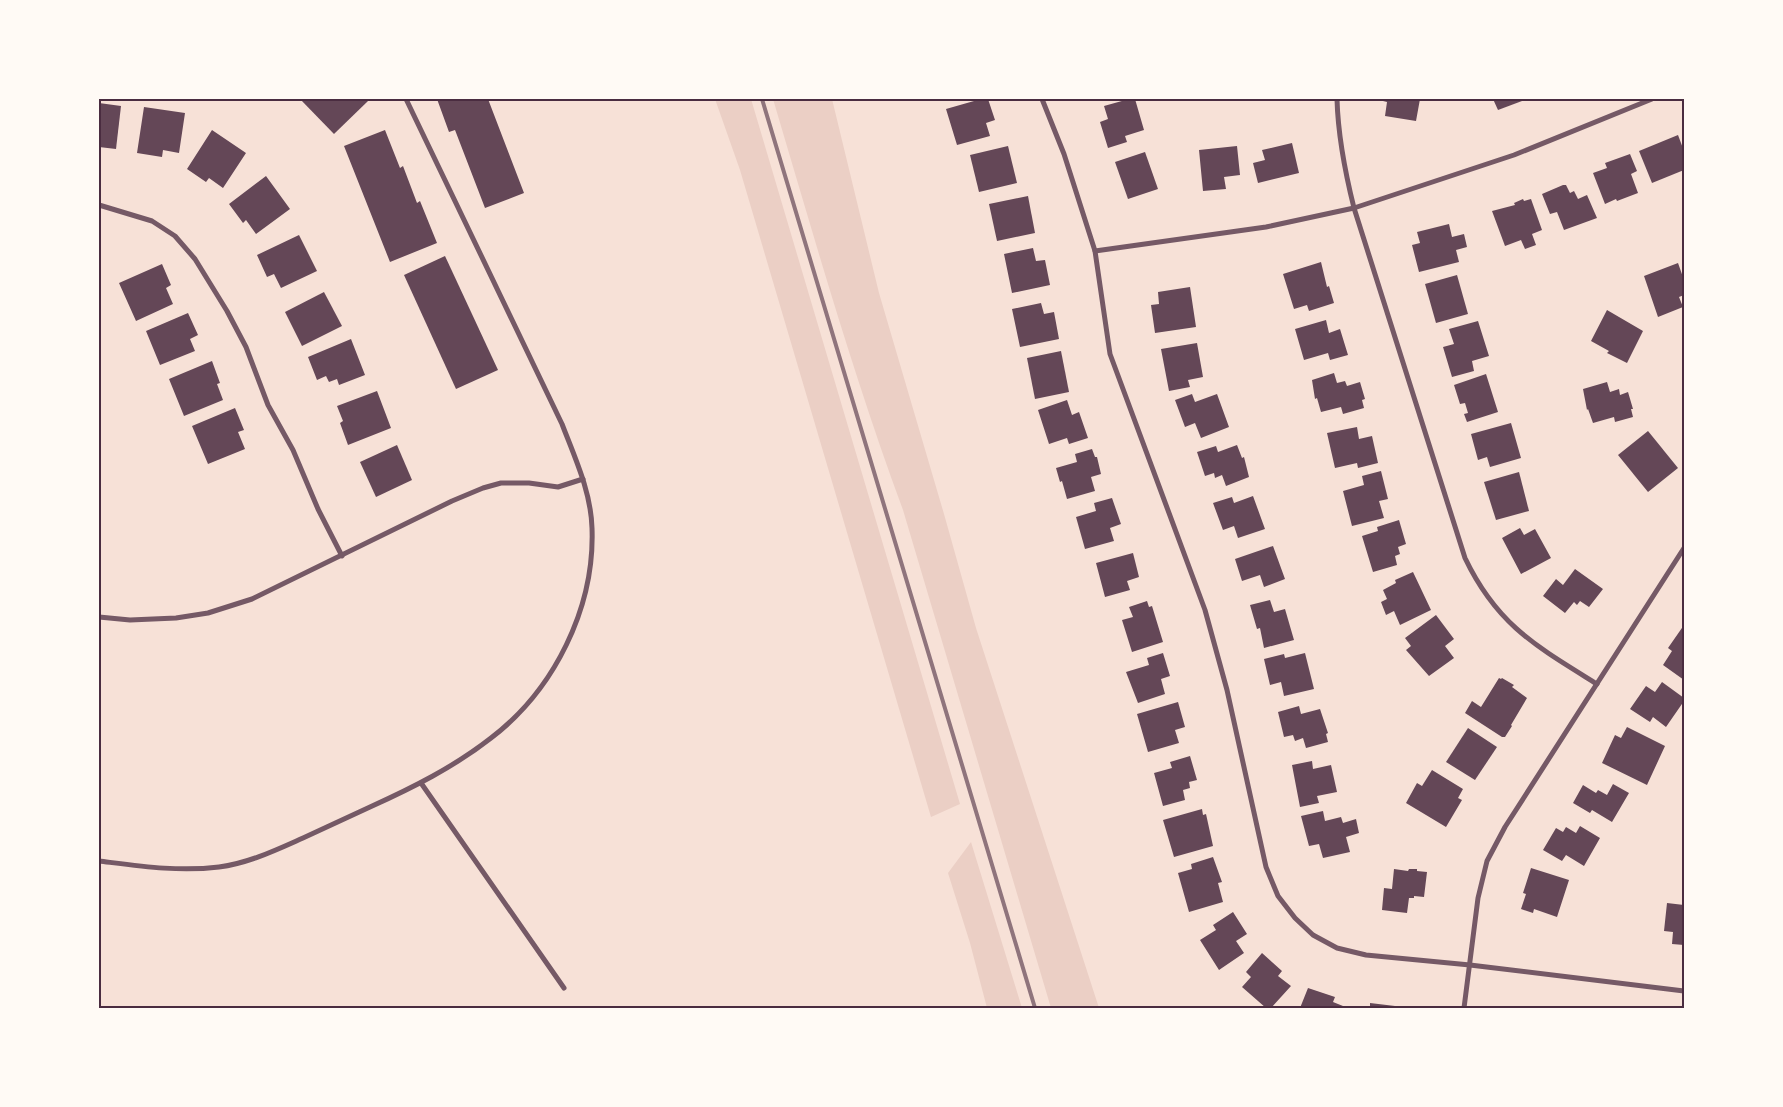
<svg xmlns="http://www.w3.org/2000/svg" width="1783" height="1107" viewBox="0 0 1783 1107" font-family="Karla,sans-serif">
<style>
.green{fill:#ebcfc5}
.building{fill:#644757}
.lines{fill:none;stroke-linecap:round;stroke-linejoin:round}
.minor{stroke:#755966;stroke-width:5}
.rail{stroke:#8f747c;stroke-width:4}
.neatline{fill:none;stroke:#4a2c40;stroke-width:2}
</style>
<rect width="100%" height="100%" fill="#f7e1d7"/>
<g class="green">
<polygon points="715,99 751,99 960,804 931,817 740,170"/>
<path d="M 773,99 L 832,99 L 879,293 L 944,514 L 976,628 L 1099,1008 L 1051,1008 L 903,510 C 853,375 814,237 773,99 Z"/>
<polygon points="971,842 1022,1008 987,1008 970,943 948,873"/>
</g>
<g class="building">
<polygon points="300,99 366,99 368,101 334,134"/>
<polygon points="437,99 488,99 524,193 485,208 455,130 449,132"/>
<polygon points="981,99 988,99 995,120 986,123 990,136 957,145 946,109"/>
<polygon points="1129,99 1135,99 1144,130 1125,136 1127,142 1108,148 1100,122 1108,119 1104,106"/>
<polygon points="1383,99 1420,99 1416,121 1385,116 1387,102 1383,101"/>
<polygon points="1493,99 1521,99 1522,101 1498,110"/>
<polygon points="99,103 121,106 116,149 99,147"/>
<polygon points="144,107 185,113 179,153 163,150 162,157 137,153"/>
<polygon points="212,130 246,153 223,188 209,178 206,182 187,169"/>
<polygon points="385,130 400,168 403,166 417,203 420,201 437,243 390,262 344,146"/>
<polygon points="1678,135 1684,151 1684,170 1652,183 1639,151"/>
<polygon points="1292,143 1299,173 1258,183 1253,163 1265,160 1262,150"/>
<polygon points="1008,146 1017,183 979,192 970,155"/>
<polygon points="1237,146 1240,175 1224,177 1226,189 1203,191 1199,150"/>
<polygon points="1145,152 1158,189 1128,199 1115,162"/>
<polygon points="1630,154 1637,171 1631,174 1638,193 1617,201 1616,199 1605,204 1593,173 1607,168 1605,163"/>
<polygon points="266,176 290,209 256,234 246,220 243,223 229,204"/>
<polygon points="1563,185 1566,185 1570,193 1574,191 1578,199 1587,195 1597,218 1564,230 1557,212 1550,214 1542,194"/>
<polygon points="1028,196 1035,233 997,241 989,204"/>
<polygon points="1523,199 1524,201 1531,199 1542,230 1532,234 1536,245 1525,249 1521,240 1505,246 1492,211 1515,205 1514,203"/>
<polygon points="1449,224 1452,237 1464,234 1467,247 1456,250 1459,262 1419,272 1412,245 1420,243 1417,232"/>
<polygon points="299,235 317,271 281,288 274,274 267,277 257,255"/>
<polygon points="1033,248 1036,261 1045,260 1050,285 1012,293 1004,254"/>
<polygon points="445,256 498,370 456,389 404,275"/>
<polygon points="1321,262 1327,287 1329,286 1334,303 1309,311 1307,305 1294,309 1283,274"/>
<polygon points="1678,263 1684,280 1684,295 1679,297 1683,307 1658,317 1644,276"/>
<polygon points="162,264 171,285 166,288 173,304 136,321 119,283"/>
<polygon points="1457,275 1468,314 1436,323 1425,284"/>
<polygon points="1190,287 1196,327 1155,333 1151,305 1159,304 1158,292"/>
<polygon points="324,292 342,326 302,346 285,312"/>
<polygon points="1041,303 1044,314 1054,312 1059,339 1020,347 1012,309"/>
<polygon points="1607,310 1643,331 1627,363 1607,353 1609,351 1591,341"/>
<polygon points="188,313 198,335 190,339 195,351 160,365 146,331"/>
<polygon points="1326,320 1329,333 1340,329 1348,355 1330,360 1328,353 1304,360 1295,329"/>
<polygon points="1478,321 1489,356 1472,361 1474,371 1452,377 1443,347 1454,344 1449,329"/>
<polygon points="351,339 365,375 339,385 337,379 329,382 326,376 317,380 308,357"/>
<polygon points="1197,343 1203,377 1188,380 1190,387 1169,391 1161,349"/>
<polygon points="1061,351 1069,392 1035,399 1027,358"/>
<polygon points="212,361 220,383 217,384 223,400 184,416 169,379"/>
<polygon points="1334,373 1337,383 1345,381 1347,386 1360,382 1365,399 1362,400 1364,408 1343,414 1341,407 1321,412 1317,398 1315,399 1312,380"/>
<polygon points="1486,374 1498,412 1467,422 1464,414 1468,413 1465,403 1460,404 1454,385"/>
<polygon points="1607,382 1610,392 1619,389 1620,395 1628,392 1633,409 1631,409 1633,417 1615,422 1614,417 1593,423 1588,409 1587,410 1583,389"/>
<polygon points="377,391 391,428 348,445 340,423 343,421 337,406"/>
<polygon points="1192,394 1195,402 1217,394 1229,427 1201,438 1195,423 1185,427 1175,400"/>
<polygon points="1067,400 1072,415 1079,412 1088,438 1069,444 1067,438 1049,444 1038,410"/>
<polygon points="235,408 244,430 238,432 245,449 208,464 192,426"/>
<polygon points="1511,423 1521,458 1490,467 1487,457 1478,460 1471,434"/>
<polygon points="1357,427 1359,439 1372,436 1378,463 1358,468 1357,463 1335,468 1327,433"/>
<polygon points="1648,431 1678,468 1648,492 1618,455"/>
<polygon points="397,445 412,480 376,497 360,462"/>
<polygon points="1237,445 1242,458 1244,457 1249,477 1226,486 1222,475 1215,478 1214,473 1205,476 1197,452 1216,446 1218,452"/>
<polygon points="1092,449 1095,457 1097,457 1101,474 1091,477 1095,491 1067,499 1062,481 1060,482 1056,468 1077,462 1075,454"/>
<polygon points="1381,471 1388,499 1379,501 1384,518 1352,526 1343,491 1364,485 1362,476"/>
<polygon points="1519,472 1529,511 1496,520 1484,482"/>
<polygon points="1253,496 1265,529 1238,538 1234,526 1223,530 1213,503 1232,497 1234,503"/>
<polygon points="1112,498 1121,524 1110,528 1114,541 1085,549 1076,517 1096,511 1094,503"/>
<polygon points="1399,520 1406,544 1398,547 1400,554 1395,556 1397,565 1373,572 1362,536 1378,531 1377,527"/>
<polygon points="1520,528 1524,535 1535,529 1551,558 1521,574 1502,538"/>
<polygon points="1273,546 1285,579 1264,587 1260,575 1242,581 1235,559"/>
<polygon points="1133,553 1139,577 1127,581 1130,590 1105,597 1096,563"/>
<polygon points="1575,569 1603,589 1589,607 1580,601 1577,605 1574,602 1565,613 1543,596 1556,579 1563,585"/>
<polygon points="1413,572 1431,610 1400,625 1394,611 1386,615 1381,602 1387,599 1383,590 1396,583 1395,580"/>
<polygon points="1270,600 1274,612 1285,609 1294,640 1264,648 1260,628 1257,629 1250,605"/>
<polygon points="1147,601 1149,607 1152,606 1163,642 1132,652 1122,620 1133,617 1129,607"/>
<polygon points="1436,615 1454,639 1445,646 1454,658 1429,676 1406,650 1411,646 1405,638"/>
<polygon points="1684,625 1684,680 1663,665 1672,651 1668,648"/>
<polygon points="1163,653 1170,676 1161,679 1165,694 1138,703 1126,672 1149,665 1147,658"/>
<polygon points="1305,653 1314,689 1284,696 1281,682 1270,685 1264,659 1284,654 1285,658"/>
<polygon points="1499,678 1501,679 1502,678 1514,685 1512,687 1527,698 1511,725 1512,726 1505,737 1502,737 1465,713 1472,701 1481,707"/>
<polygon points="1662,682 1684,698 1684,701 1666,727 1653,717 1650,722 1630,709 1646,686 1655,692"/>
<polygon points="1178,702 1185,727 1175,730 1179,743 1148,752 1137,714"/>
<polygon points="1299,706 1301,714 1320,709 1328,733 1326,734 1328,742 1306,748 1303,738 1295,741 1293,735 1284,737 1278,712"/>
<polygon points="1627,727 1665,746 1647,785 1602,763 1615,735 1621,738"/>
<polygon points="1468,728 1497,747 1475,780 1446,762"/>
<polygon points="1190,756 1197,780 1189,782 1190,788 1183,790 1185,800 1163,806 1154,773 1172,768 1170,762"/>
<polygon points="1312,761 1313,769 1331,765 1337,792 1317,796 1319,803 1300,807 1292,765"/>
<polygon points="1432,770 1463,789 1458,798 1462,800 1446,827 1406,803 1417,783 1422,786"/>
<polygon points="1613,784 1629,793 1612,822 1592,810 1590,813 1573,803 1583,785 1596,793 1598,790 1607,795"/>
<polygon points="1202,809 1203,815 1206,814 1213,846 1174,857 1163,820"/>
<polygon points="1323,811 1325,821 1341,817 1343,823 1356,819 1359,833 1346,837 1350,852 1323,858 1319,844 1309,846 1301,816"/>
<polygon points="1580,826 1600,838 1584,866 1566,855 1562,861 1543,850 1556,828 1563,832 1566,827 1576,833"/>
<polygon points="1213,857 1222,882 1218,883 1223,902 1189,912 1178,873 1192,869 1191,864"/>
<polygon points="1531,868 1569,880 1557,917 1534,909 1533,913 1521,909 1526,894 1523,893"/>
<polygon points="1394,869 1408,871 1409,869 1417,869 1417,871 1427,872 1424,897 1414,896 1414,898 1409,898 1407,913 1382,910 1384,888 1392,889"/>
<polygon points="1667,903 1684,905 1684,945 1672,944 1673,932 1664,931"/>
<polygon points="1233,912 1247,934 1236,941 1244,953 1219,970 1200,940 1216,930 1213,925"/>
<polygon points="1262,953 1282,971 1278,976 1291,986 1271,1008 1266,1008 1242,987 1251,977 1246,972"/>
<polygon points="1308,988 1335,997 1333,1002 1348,1008 1300,1008"/>
<polygon points="1370,1003 1395,1006 1395,1008 1370,1008"/>
</g>
<g class="lines">
<g class="minor">
<polyline points="1042,99 1064,154 1095,251 1110,354 1205,610 1227,690 1266,867 1278,896 1295,918 1313,935 1337,948 1366,955 1470,965 1684,991"/>
<path d="M 1337,99 C 1338,136 1345,172 1354,208 L 1465,558 C 1497,625 1536,646 1597,684"/>
<polyline points="99,205 152,221 175,236 195,259 227,311 246,347 268,405 293,450 318,509 342,556"/>
<polyline points="1095,251 1266,227 1354,208 1514,155 1652,99"/>
<polyline points="99,617 130,620 176,618 208,613 252,599 452,501 483,488 501,483 529,483 558,487 583,479"/>
<polyline points="421,783 564,988"/>
<path d="M 99,861 C 139,866 178,872 219,867 C 249,863 276,850 303,838 C 325,828 348,817 370,807 C 412,788 454,767 491,738 C 554,690 595,608 592,528 C 591,492 575,458 562,424 L 406,99"/>
<polyline points="1464,1008 1478,898 1487,861 1505,827 1684,548"/>
</g>
<polyline class="rail" points="762,99 1035,1008"/>
</g>
<rect width="1783" height="1107" fill="none" stroke="#fffaf5" stroke-width="200"/>
<rect x="100" y="100" width="1583" height="907" class="neatline"/>
</svg>
